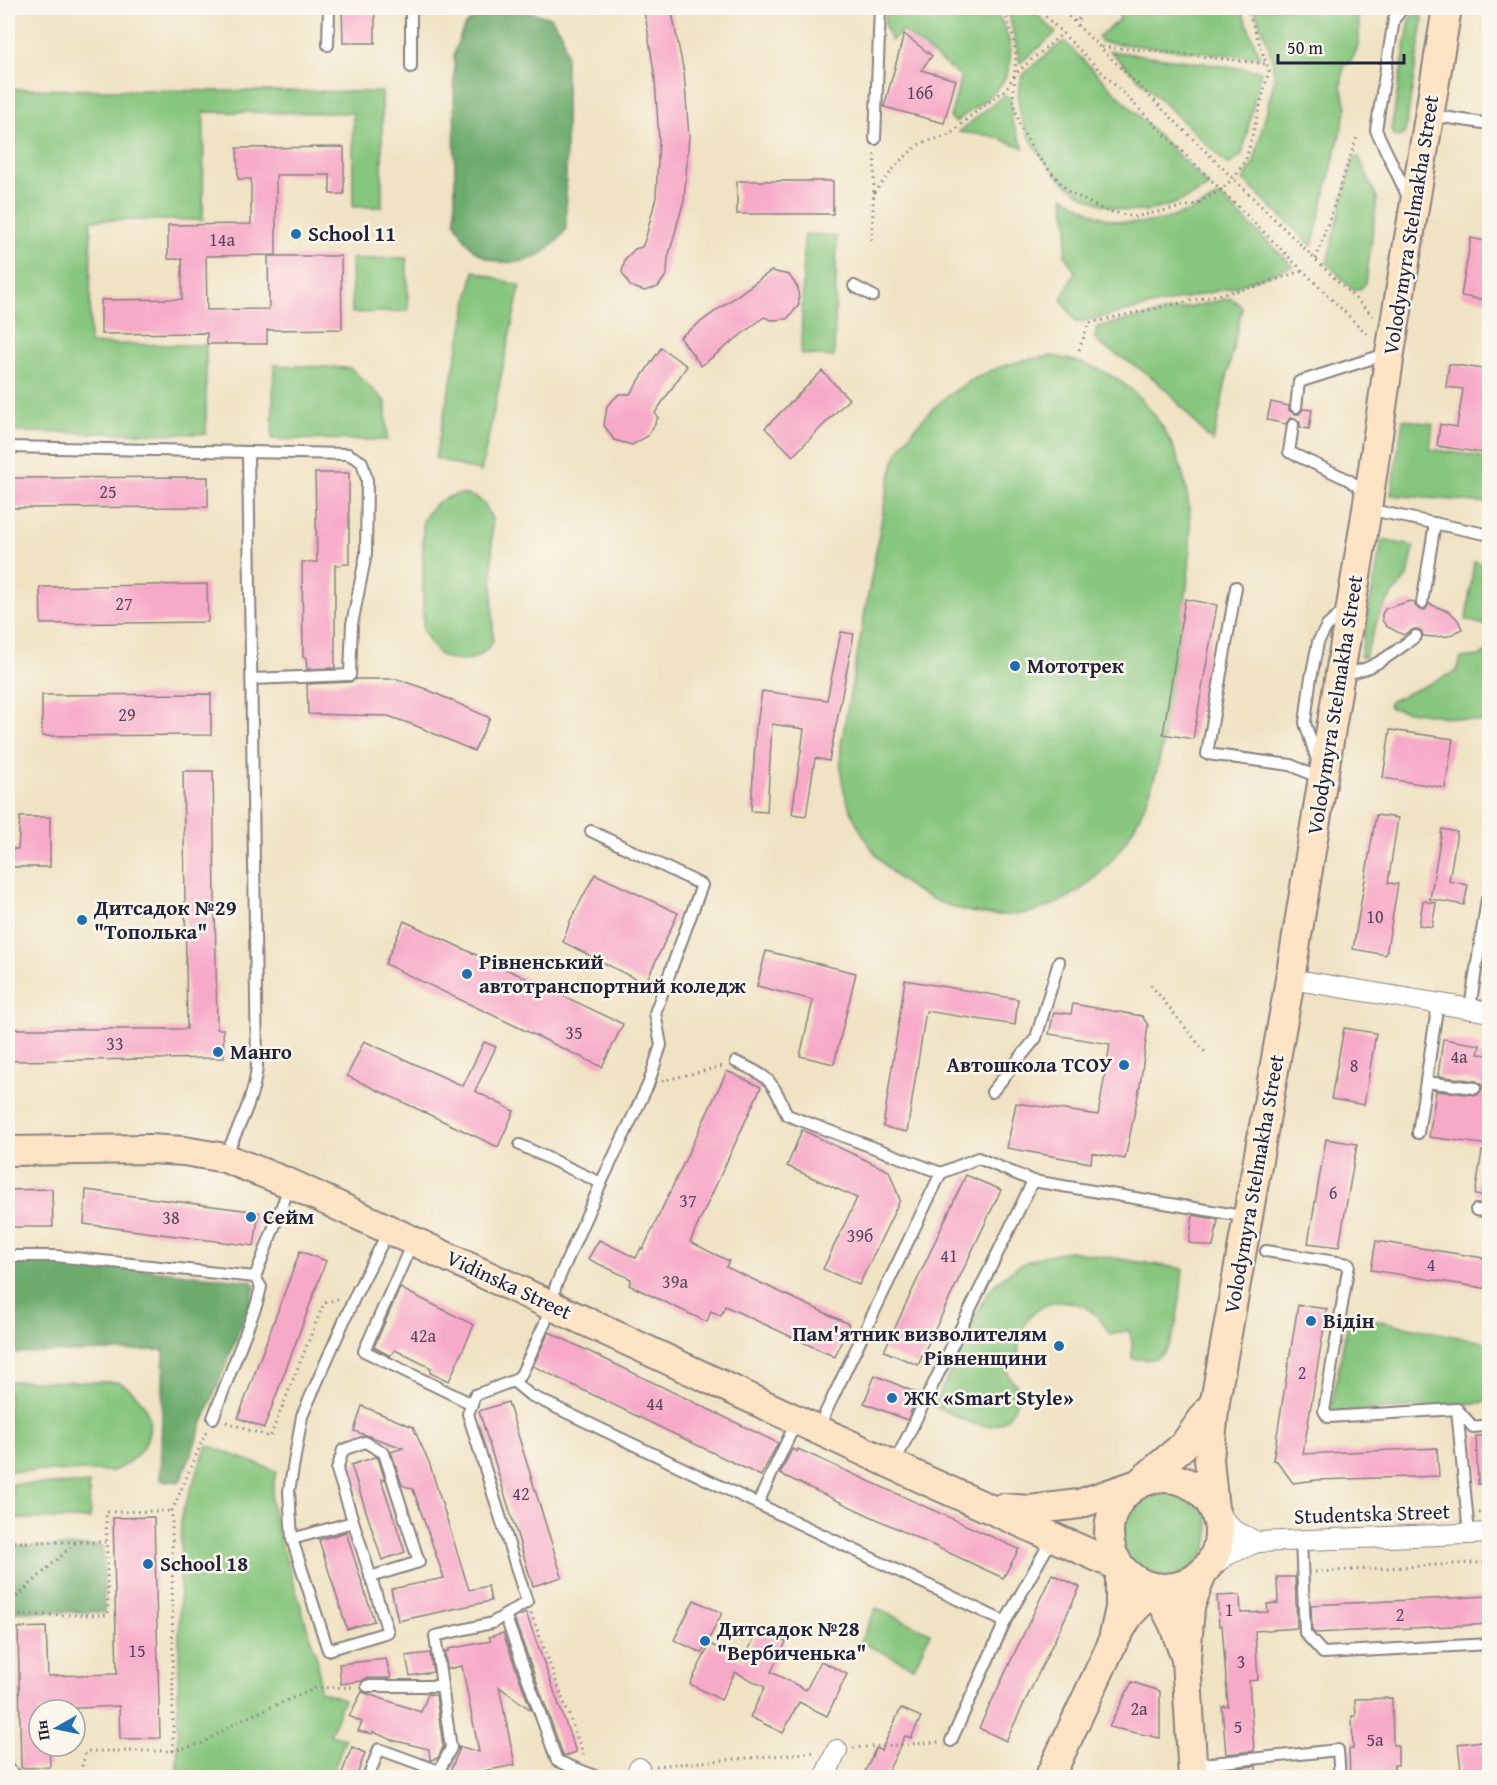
<svg xmlns="http://www.w3.org/2000/svg" width="1497" height="1785" viewBox="0 0 1497 1785" font-family="'Gentium Book Plus',serif">
<style>
.green{fill:#87c67e;stroke:#54745c;stroke-width:1.5}
.forest{fill:#6dab6d;stroke:#486654;stroke-width:1.5}
.building{fill:#f7a9c8}
.lines{fill:none;stroke-linecap:round;stroke-linejoin:round}
.service-casing{stroke:#898280;stroke-width:14}
.minor-casing{stroke:#898280;stroke-width:22}
.secondary-casing{stroke:#898280;stroke-width:32}
.path{stroke:#898280;stroke-width:3;stroke-dasharray:1.5 4.5;stroke-linecap:butt}
.service{stroke:#fff;stroke-width:10}
.minor{stroke:#fff;stroke-width:20}
.secondary{stroke:#fee4c5;stroke-width:28}
.poi-dot{fill:#1f6fb2;stroke:#fbf7ec;stroke-width:2}
.labels{text-anchor:middle;stroke-width:5;stroke-linejoin:round;paint-order:stroke}
.number-label{font-size:18px;fill:#57445e}
.street-label{font-size:21px;fill:#22223b;stroke:#fbf7ec}
.poi-label{font-size:21px;font-weight:bold;fill:#22223b;stroke:#fbf7ec;text-anchor:start}
</style>
<rect width="100%" height="100%" fill="#fbf7ec"/>
<filter id="ink" filterUnits="userSpaceOnUse"><feTurbulence type="fractalNoise" baseFrequency=".0167" numOctaves="2"/><feDisplacementMap in="SourceGraphic" scale="12" xChannelSelector="R" yChannelSelector="G"/><feConvolveMatrix kernelMatrix="1 2 1 2 8 2 1 2 1" color-interpolation-filters="sRGB"/></filter>
<filter id="wash" filterUnits="userSpaceOnUse"><feTurbulence type="fractalNoise" baseFrequency=".008" numOctaves="4" result="noise"/><feDisplacementMap in="SourceGraphic" scale="24" xChannelSelector="R" yChannelSelector="G"/><feGaussianBlur stdDeviation="1.35" result="paint"/><feColorMatrix in="noise" values="0 0 0 0 0 0 0 0 0 0 0 0 0 0 0 0 0 1.4 0 .05"/><feComposite in="paint" operator="in"/></filter>
<g filter="url(#wash)">
<rect width="100%" height="100%" fill="#f0e3c4"/>
<g class="green">
<path d="M 885,8 L 992,8 C 1011,29 1019,66 997,89 C 986,101 969,111 956,122 L 950,118 L 961,77 L 903,31 L 891,41 L 885,26 Z"/>
<polygon points="1031,8 1056,33 1020,63 1009,15"/>
<polygon points="1112,8 1241,8 1260,58 1101,42 1098,37 1121,18"/>
<path d="M 1253,8 L 1357,8 C 1360,29 1363,53 1344,67 L 1341,86 L 1347,107 L 1312,246 L 1243,180 L 1254,162 L 1274,81 C 1275,56 1263,30 1253,8 Z"/>
<polygon points="1418,14 1422,16 1423,21 1405,132 1402,136 1397,137 1393,135 1391,130 1410,19 1413,15"/>
<path d="M 1064,41 L 1209,186 C 1186,200 1159,213 1131,211 C 1110,209 1085,199 1068,185 C 1041,163 1007,114 1022,77 C 1025,70 1056,48 1064,41 Z"/>
<polygon points="1110,51 1261,71 1242,155 1228,165"/>
<polygon points="8,89 382,92 382,207 353,207 353,113 204,112 203,220 91,220 90,344 206,345 206,434 8,432"/>
<polygon points="1004,95 1011,99 1012,121 1024,148 993,136 959,132"/>
<polygon points="1359,157 1377,198 1366,283 1360,289 1352,289 1327,263 1353,159"/>
<path d="M 1063,196 C 1076,203 1090,213 1104,218 C 1145,231 1185,216 1220,196 L 1293,266 L 1234,287 L 1076,323 L 1061,299 L 1075,272 L 1065,255 L 1068,226 Z"/>
<polygon points="804,234 837,236 834,357 801,354"/>
<polygon points="407,258 408,311 352,313 351,259"/>
<polygon points="474,271 520,286 481,472 435,458"/>
<path d="M 1231,298 L 1242,307 L 1213,442 C 1195,425 1181,404 1163,387 C 1145,370 1122,358 1101,345 L 1095,338 L 1097,327 Z"/>
<path d="M 1053,356 C 1098,364 1128,379 1155,416 C 1210,491 1188,584 1174,669 C 1169,701 1166,734 1158,766 C 1127,882 1036,954 920,893 C 880,872 846,818 841,773 C 840,764 841,753 841,744 L 887,490 C 890,479 892,465 897,455 C 922,409 967,375 1017,362 C 1029,358 1041,358 1053,356 Z"/>
<polygon points="274,365 350,368 386,402 387,440 272,439"/>
<polygon points="1403,419 1433,424 1430,449 1489,458 1489,503 1391,495"/>
<path d="M 459,494 C 480,495 483,501 492,519 L 493,642 C 488,647 483,655 475,658 C 466,661 447,661 439,654 C 432,647 428,639 423,630 L 423,521 C 432,504 441,498 459,494 Z"/>
<polygon points="1382,540 1414,546 1408,576 1388,600 1379,615 1365,657 1360,657"/>
<polygon points="1474,561 1489,567 1489,626 1466,620"/>
<polygon points="1489,637 1489,702 1486,723 1390,708 1389,702 1457,671 1461,658 1480,656 1487,652"/>
<path d="M 1069,1251 L 1183,1269 C 1180,1291 1179,1351 1155,1358 C 1148,1361 1139,1359 1132,1358 L 1132,1343 L 1129,1330 L 1110,1335 C 1084,1279 1011,1297 1019,1361 L 1004,1365 L 1010,1378 L 1021,1391 C 1018,1398 1016,1406 1011,1413 C 993,1441 957,1416 934,1406 L 986,1295 C 1007,1267 1035,1255 1069,1251 Z"/>
<polygon points="1349,1315 1489,1343 1489,1402 1330,1413"/>
<path d="M 8,1381 L 119,1382 C 163,1407 158,1451 113,1471 L 8,1471 Z"/>
<polygon points="207,1445 276,1471 271,1500 276,1526 318,1662 320,1691 344,1699 330,1735 345,1739 331,1777 177,1777 181,1516"/>
<polygon points="12,1484 89,1484 90,1519 12,1519"/>
<circle cx="1164" cy="1532" r="45"/>
<polygon points="876,1608 930,1633 914,1667 860,1642"/>
</g>
<g class="forest">
<path d="M 534,13 L 551,18 L 562,33 L 566,54 L 566,229 C 562,234 559,240 554,244 C 529,268 489,270 467,242 C 462,236 459,228 455,222 L 454,54 C 458,43 461,27 472,20 C 488,9 515,14 534,13 Z"/>
<polygon points="8,1260 55,1260 251,1281 255,1287 251,1300 180,1482 160,1480 164,1350 8,1353"/>
<polygon points="11,1546 103,1546 104,1612 12,1612"/>
</g>
<g id="blocks">
<g class="building">
<polygon points="342,8 375,8 375,43 343,43"/>
<polygon points="642,8 671,8 684,73 689,137 684,200 668,258 667,274 658,287 644,291 630,286 622,272 625,259 635,249 642,247 646,237 656,197 659,140 655,79 646,20"/>
<polygon points="904,34 932,56 921,70 956,80 944,123 884,107"/>
<polygon points="344,147 344,194 330,194 330,175 276,175 276,255 206,256 207,310 269,309 268,256 341,256 342,329 267,330 267,344 207,344 207,333 101,334 101,300 182,299 182,259 168,259 168,225 251,224 251,179 238,179 237,148"/>
<rect x="737" y="181" width="96" height="33"/>
<polygon points="1471,238 1490,242 1490,301 1461,296"/>
<polygon points="771,271 789,275 798,288 799,305 787,319 771,320 764,317 701,366 680,337"/>
<polygon points="661,348 687,366 655,413 658,418 648,436 632,445 614,440 604,425 607,406 619,394 630,394"/>
<polygon points="1449,364 1490,370 1490,454 1437,446 1440,424 1457,427 1463,389 1446,387"/>
<polygon points="822,371 849,399 793,456 765,428"/>
<polygon points="1271,402 1289,406 1289,410 1295,414 1299,414 1303,409 1312,410 1309,429 1300,427 1300,422 1295,418 1290,418 1286,424 1267,420"/>
<polygon points="315,473 349,473 349,564 335,565 335,668 307,669 306,657 303,657 302,562 317,562"/>
<polygon points="208,477 208,507 8,508 8,478"/>
<polygon points="207,584 208,622 41,624 40,587"/>
<polygon points="1185,599 1217,605 1193,739 1163,734"/>
<polygon points="1410,601 1415,602 1415,606 1420,610 1425,610 1429,604 1450,612 1458,620 1462,629 1449,636 1434,637 1423,636 1422,632 1418,629 1414,629 1403,635 1386,626 1382,620 1382,614 1385,609"/>
<polygon points="841,632 854,634 829,761 815,758 806,816 792,814 804,729 772,724 767,812 751,811 756,725 757,725 762,691 827,700"/>
<polygon points="356,679 397,679 426,689 490,718 474,751 414,725 388,716 308,714 307,684 350,682"/>
<polygon points="211,694 211,735 42,736 42,695"/>
<polygon points="1390,730 1453,739 1445,788 1383,778"/>
<polygon points="183,771 213,771 217,1029 223,1029 224,1058 8,1061 8,1029 187,1029"/>
<polygon points="1376,815 1398,818 1388,883 1398,884 1386,955 1353,949"/>
<polygon points="20,817 50,817 50,867 8,867 8,849 18,849"/>
<polygon points="1442,829 1457,832 1449,881 1468,885 1464,905 1430,899"/>
<polygon points="595,874 678,913 645,984 563,942 570,921"/>
<polygon points="1423,901 1436,903 1432,927 1419,925"/>
<polygon points="404,921 623,1024 602,1067 385,964"/>
<polygon points="766,951 856,973 834,1064 800,1056 813,1000 757,986"/>
<polygon points="905,980 1018,999 1015,1025 926,1011 907,1132 883,1127"/>
<polygon points="1073,1004 1142,1016 1148,1025 1140,1086 1125,1159 1092,1153 1091,1163 1007,1148 1016,1103 1098,1115 1110,1044 1049,1034 1054,1012 1071,1014"/>
<polygon points="1344,1028 1376,1033 1364,1105 1331,1099"/>
<polygon points="1443,1039 1480,1045 1478,1054 1490,1055 1490,1145 1429,1137 1436,1091 1475,1095 1478,1095 1482,1089 1482,1085 1476,1081 1438,1076"/>
<polygon points="364,1041 463,1086 484,1042 496,1047 475,1091 514,1111 498,1147 347,1076"/>
<polygon points="727,1071 761,1087 690,1242 729,1261 726,1267 849,1324 835,1357 725,1306 721,1316 711,1311 707,1322 629,1285 631,1279 588,1259 599,1240 636,1258 641,1248 643,1249"/>
<polygon points="802,1130 889,1171 900,1200 859,1285 823,1269 857,1198 787,1166"/>
<polygon points="1326,1139 1357,1144 1339,1247 1308,1243"/>
<polygon points="1482,1151 1490,1152 1490,1197 1475,1195"/>
<polygon points="966,1175 1001,1190 918,1365 884,1351"/>
<polygon points="52,1189 53,1227 8,1227 8,1190"/>
<polygon points="86,1190 259,1212 254,1246 84,1224"/>
<polygon points="1193,1215 1218,1220 1213,1247 1189,1243"/>
<polygon points="1376,1241 1490,1259 1490,1289 1371,1270"/>
<polygon points="300,1251 326,1261 264,1428 238,1418"/>
<polygon points="400,1288 474,1325 449,1381 430,1373 431,1368 395,1350 390,1356 374,1347"/>
<polygon points="1298,1305 1327,1309 1303,1454 1437,1448 1439,1476 1317,1480 1293,1483 1277,1461 1273,1460"/>
<polygon points="549,1332 778,1443 761,1476 533,1366"/>
<polygon points="875,1375 919,1394 907,1420 864,1403"/>
<polygon points="508,1402 562,1577 533,1586 479,1411"/>
<polygon points="362,1406 413,1427 429,1462 469,1590 488,1586 491,1601 398,1621 391,1589 444,1578 413,1489 402,1485 391,1452 403,1448 354,1431"/>
<polygon points="1476,1436 1490,1436 1490,1484 1478,1484"/>
<polygon points="792,1449 797,1452 798,1449 1019,1549 1003,1578 780,1474"/>
<polygon points="375,1457 378,1458 385,1480 381,1479 405,1552 382,1560 351,1465"/>
<polygon points="154,1517 160,1738 120,1739 119,1706 39,1710 39,1746 49,1746 50,1767 21,1768 18,1628 46,1627 48,1676 117,1674 113,1518"/>
<polygon points="346,1532 374,1621 347,1629 319,1540"/>
<polygon points="1052,1574 1080,1587 1006,1741 979,1728"/>
<polygon points="1277,1577 1295,1577 1297,1628 1255,1631 1258,1680 1249,1681 1254,1751 1226,1754 1222,1707 1228,1706 1222,1625 1219,1626 1217,1596 1240,1595 1241,1613 1268,1612 1267,1604 1278,1603"/>
<polygon points="1490,1596 1490,1624 1315,1633 1312,1630 1311,1605"/>
<polygon points="694,1600 722,1613 702,1653 674,1640"/>
<polygon points="526,1613 576,1752 565,1756 563,1755 514,1618"/>
<polygon points="759,1628 786,1642 771,1672 806,1690 821,1661 847,1674 827,1716 799,1702 783,1733 750,1717 765,1687 735,1672 721,1700 690,1684 710,1644 743,1661"/>
<polygon points="503,1633 531,1710 499,1687 515,1765 484,1771 481,1778 447,1778 460,1748 458,1749 458,1746 479,1752 462,1666 447,1669 445,1652 449,1651 448,1649 491,1641 489,1637"/>
<polygon points="430,1653 433,1672 410,1676 406,1656"/>
<polygon points="386,1659 391,1678 367,1678 361,1681 341,1684 339,1664"/>
<polygon points="1132,1682 1160,1691 1160,1738 1109,1727"/>
<polygon points="362,1692 421,1712 428,1694 436,1695 443,1747 438,1758 430,1760 429,1749 392,1740 373,1732 372,1734 358,1731 362,1722 349,1716"/>
<polygon points="1392,1698 1393,1745 1398,1745 1398,1765 1394,1765 1394,1777 1350,1778 1349,1749 1353,1749 1352,1716 1356,1716 1355,1699"/>
<polygon points="901,1708 921,1717 911,1738 905,1736 885,1778 862,1778 876,1748 881,1751"/>
<polygon points="1482,1741 1486,1778 1462,1778 1458,1744"/>
<polygon points="352,1747 365,1753 356,1778 340,1778"/>
<polygon points="1256,1766 1256,1778 1227,1778 1227,1769"/>
</g>
</g>
</g>
<g filter="url(#ink)">
<use href="#blocks" fill-opacity="0" stroke="#898280" stroke-width="1.5"/>
<g class="lines">
<g class="service-casing">
<g id="service">
<polyline points="1403,8 1394,19 1376,130 1409,199"/>
<polyline points="328,45 329,8"/>
<polyline points="411,67 411,8"/>
<polyline points="1429,115 1490,124"/>
<polyline points="875,139 880,8"/>
<polyline points="854,286 873,296"/>
<polyline points="1296,407 1299,382 1386,354"/>
<polyline points="1293,425 1289,452 1349,480 1366,493"/>
<polyline points="8,447 348,454 362,462 367,480 366,554 352,624 350,675 252,679"/>
<polyline points="1367,509 1490,535"/>
<polyline points="1236,587 1207,754 1291,765 1321,779"/>
<polyline points="1422,603 1435,523"/>
<path d="M 1341,674 C 1371,672 1392,654 1416,636"/>
<polyline points="1317,760 1305,723 1310,683 1318,642 1327,626 1344,611"/>
<polyline points="1470,1008 1487,899 1490,899"/>
<path d="M 736,1062 C 770,1076 773,1082 787,1115 L 941,1173 L 818,1428"/>
<polyline points="1426,1082 1475,1088"/>
<polyline points="992,1092 1036,1038 1059,962"/>
<polyline points="1418,1133 1438,1003"/>
<polyline points="520,1145 601,1183"/>
<path d="M 225,1157 C 238,1128 254,1099 257,1067 L 248,452"/>
<polyline points="941,1173 978,1158 1033,1181 1248,1217"/>
<polyline points="1476,1210 1490,1212"/>
<polyline points="413,1241 364,1351 472,1404"/>
<polyline points="1266,1251 1349,1264 1324,1411 1328,1417 1457,1409 1473,1427 1490,1425"/>
<polyline points="8,1256 55,1256 255,1277"/>
<polyline points="255,1277 290,1185"/>
<polyline points="513,1381 521,1375 545,1323 556,1285 601,1183 648,1085 661,1045 655,1013 702,885 591,831"/>
<polyline points="1457,1409 1469,1534"/>
<polyline points="213,1418 257,1303 261,1287 255,1277"/>
<polyline points="894,1464 1033,1181"/>
<polyline points="758,1503 796,1422"/>
<polyline points="353,1522 292,1539 328,1650 388,1632 337,1470 343,1450 365,1442 384,1453 419,1562 370,1577"/>
<polyline points="292,1539 289,1491 302,1416 356,1294 389,1230"/>
<polyline points="1301,1540 1305,1633 1323,1653 1490,1644"/>
<polyline points="505,1615 557,1761 600,1778"/>
<polyline points="367,1686 442,1686 451,1748 439,1771"/>
<polyline points="442,1686 435,1636 492,1623 527,1602 468,1414 475,1395 513,1381 530,1395 1005,1622"/>
<polyline points="951,1741 1005,1622 1053,1537"/>
<polyline points="1193,1765 1338,1750 1340,1778"/>
<polyline points="8,1769 19,1778"/>
<polyline points="368,1778 379,1749 439,1771 437,1777"/>
</g>
</g>
<g class="minor-casing">
<g id="minor">
<polyline points="1290,979 1490,1012"/>
<polyline points="1214,1509 1233,1530 1257,1542"/>
<polyline points="1202,1573 1227,1555 1257,1542 1490,1533"/>
<polyline points="635,1778 639,1768"/>
<polyline points="824,1778 837,1750"/>
</g>
</g>
<g class="secondary-casing">
<g id="secondary">
<polyline points="8,1151 149,1149 184,1151 225,1158 291,1184 932,1483 1120,1567 1120,1608 1112,1644"/>
<circle cx="1164" cy="1533" r="55"/>
<polyline points="1003,1508 1030,1510 1079,1504 1138,1484 1183,1446 1214,1403"/>
<polyline points="1214,1509 1209,1459 1215,1401 1287,997 1367,509 1390,353 1447,8"/>
<polyline points="1049,1778 1112,1644 1129,1615 1155,1588 1173,1623 1186,1659"/>
<polyline points="1193,1778 1186,1659 1190,1607 1202,1573"/>
</g>
</g>
<g class="path">
<polyline points="1000,8 1005,13 1013,36 1016,55 1013,100 1021,129 1036,155 1068,191 1103,210 1134,217 1197,204 1222,189 1234,178 1246,159 1269,71 1247,8"/>
<polyline points="1037,8 1370,337"/>
<polyline points="1060,8 1373,316"/>
<polyline points="1074,8 1075,22 1090,8"/>
<polyline points="1005,13 1019,8"/>
<polyline points="1102,47 1157,51 1267,64"/>
<polyline points="874,193 900,161 921,143 950,135 968,118 1006,89 1015,74 1063,33"/>
<polyline points="872,240 875,150"/>
<polyline points="1316,259 1357,137"/>
<polyline points="1079,350 1089,323 1258,286 1304,270"/>
<polyline points="1151,985 1205,1052"/>
<polyline points="662,1081 723,1066"/>
<polyline points="226,1422 270,1437 324,1303 338,1299"/>
<polyline points="1479,1513 1490,1512"/>
<polyline points="1389,1517 1455,1514"/>
<polyline points="8,1542 108,1542"/>
<polyline points="1315,1572 1490,1562"/>
<polyline points="8,1605 76,1542"/>
<polyline points="531,1613 585,1759"/>
<polyline points="8,1615 108,1615 106,1512 172,1511"/>
<polyline points="8,1622 12,1757"/>
<polyline points="853,1748 939,1742"/>
<polyline points="173,1751 172,1511 207,1430"/>
<polyline points="656,1766 817,1752"/>
<polyline points="79,1778 86,1751 173,1751 203,1743 241,1720 316,1688 356,1687"/>
</g>
<use href="#service" class="service"/>
<use href="#minor" class="minor"/>
<use href="#secondary" class="secondary"/>
</g>
</g>
<g class="poi-dot">
<circle cx="296" cy="234" r="6"/>
<circle cx="1015" cy="666" r="6"/>
<circle cx="82" cy="920" r="6"/>
<circle cx="467" cy="974" r="6"/>
<circle cx="218" cy="1052" r="6"/>
<circle cx="1124" cy="1065" r="6"/>
<circle cx="251" cy="1217" r="6"/>
<circle cx="1311" cy="1321" r="6"/>
<circle cx="1059" cy="1346" r="6"/>
<circle cx="892" cy="1398" r="6"/>
<circle cx="148" cy="1564" r="6"/>
<circle cx="705" cy="1641" r="6"/>
</g>
<g class="labels">
<g class="number-label">
<text x="920" y="99">16б</text>
<text x="222" y="246">14а</text>
<text x="108" y="498">25</text>
<text x="124" y="610">27</text>
<text x="127" y="721">29</text>
<text x="1375" y="923">10</text>
<text x="574" y="1039">35</text>
<text x="115" y="1050">33</text>
<text x="1459" y="1063">4а</text>
<text x="1354" y="1072">8</text>
<text x="1333" y="1199">6</text>
<text x="688" y="1207">37</text>
<text x="171" y="1224">38</text>
<text x="860" y="1242">39б</text>
<text x="949" y="1262">41</text>
<text x="1431" y="1271">4</text>
<text x="675" y="1288">39а</text>
<text x="423" y="1342">42а</text>
<text x="1302" y="1379">2</text>
<text x="655" y="1410">44</text>
<text x="521" y="1500">42</text>
<text x="1229" y="1616">1</text>
<text x="1400" y="1621">2</text>
<text x="137" y="1657">15</text>
<text x="1241" y="1668">3</text>
<text x="1139" y="1715">2а</text>
<text x="1238" y="1733">5</text>
<text x="1375" y="1746">5а</text>
</g>
<g class="street-label">
<text transform="translate(1411 225) rotate(-81)" y="7">Volodymyra Stelmakha Street</text>
<text transform="translate(1335 705) rotate(-81)" y="7">Volodymyra Stelmakha Street</text>
<text transform="translate(1254 1184) rotate(-80)" y="7">Volodymyra Stelmakha Street</text>
<text transform="translate(509 1285) rotate(25)" y="7">Vidinska Street</text>
<text transform="translate(1372 1514) rotate(-2)" y="7">Studentska Street</text>
</g>
<g class="poi-label">
<text x="308" y="241">School 11</text>
<text x="1027" y="673">Мототрек</text>
<text x="94" y="915">Дитсадок №29<tspan x="94" dy="24">"Тополька"</tspan></text>
<text x="479" y="969">Рівненський<tspan x="479" dy="24">автотранспортний коледж</tspan></text>
<text x="230" y="1059">Манго</text>
<text x="1112" y="1072" text-anchor="end">Автошкола ТСОУ</text>
<text x="263" y="1224">Сейм</text>
<text x="1323" y="1328">Відін</text>
<text x="1047" y="1341" text-anchor="end">Пам'ятник визволителям<tspan x="1047" dy="24">Рівненщини</tspan></text>
<text x="904" y="1405">ЖК «Smart Style»</text>
<text x="160" y="1571">School 18</text>
<text x="717" y="1636">Дитсадок №28<tspan x="717" dy="24">"Вербиченька"</tspan></text>
</g>
</g>
<rect width="1497" height="1785" fill="none" stroke="#fbf7ec" stroke-width="30"/>
<g transform="translate(57 1728) rotate(261)"><circle r="28" fill="#fbf7ec" stroke="#a4a2a5" stroke-width="1.5"/>
<path d="M0-4.5L10 22L0 15L-10 22Z" fill="#1f6fb2"/>
<text y="-9" font-size="16" font-weight="bold" text-anchor="middle" fill="#22223b">Пн</text>
</g>
<path d="M1278 54v9h126v-9" fill="none" stroke="#22223b" stroke-width="3"/>
<text x="1287" y="54" font-size="18" fill="#22223b" stroke="#fbf7ec" stroke-width="4.5" paint-order="stroke">50 m</text>
</svg>
